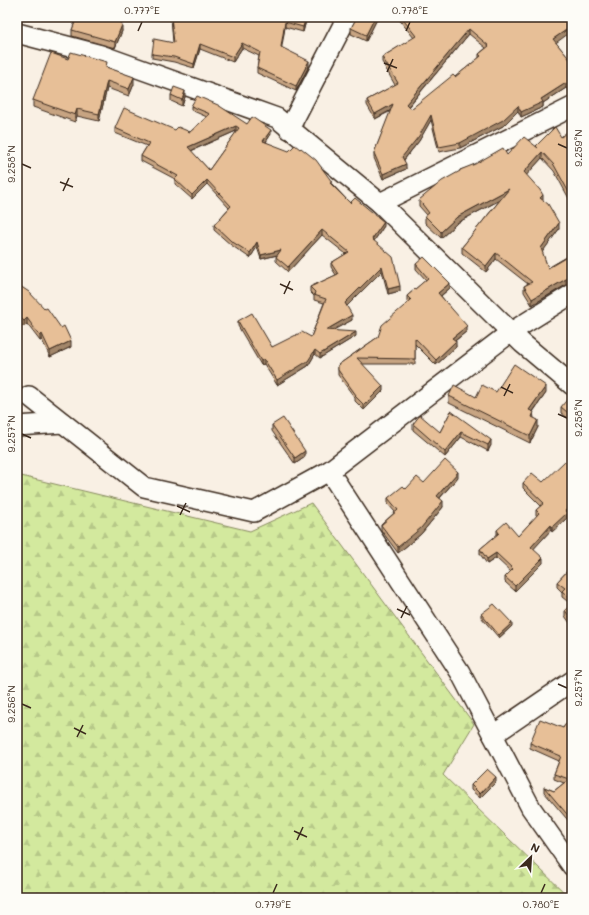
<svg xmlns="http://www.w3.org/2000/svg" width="589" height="915" viewBox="0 0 589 915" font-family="Mali,sans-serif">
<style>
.forest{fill:url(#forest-firs);stroke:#878a5e}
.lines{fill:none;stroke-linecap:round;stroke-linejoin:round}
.minor-casing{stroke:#3b2a1e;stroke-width:22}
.minor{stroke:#fdfcf7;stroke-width:19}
.wall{fill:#c7a482;stroke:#3b2a1e;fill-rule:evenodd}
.shaded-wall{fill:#a2866a;stroke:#3b2a1e}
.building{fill:#e7bf97;stroke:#3b2a1e;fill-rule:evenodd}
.ticks{fill:none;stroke:#3b2a1e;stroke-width:1.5}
.neatline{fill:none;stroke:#3b2a1e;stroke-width:1.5}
.ticks-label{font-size:10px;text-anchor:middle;fill:#3b2a1e}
</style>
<defs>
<pattern id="forest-firs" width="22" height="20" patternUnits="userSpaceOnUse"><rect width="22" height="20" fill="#d3e99e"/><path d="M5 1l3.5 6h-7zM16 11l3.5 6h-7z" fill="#b6c888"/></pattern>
</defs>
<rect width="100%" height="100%" fill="#f9f0e4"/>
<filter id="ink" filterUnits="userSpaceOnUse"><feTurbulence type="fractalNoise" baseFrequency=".025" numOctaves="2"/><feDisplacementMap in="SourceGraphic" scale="8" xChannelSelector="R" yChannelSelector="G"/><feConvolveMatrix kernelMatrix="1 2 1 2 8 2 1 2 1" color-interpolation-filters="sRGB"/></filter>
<g filter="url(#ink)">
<polygon class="forest" points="17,475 250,531 311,503 474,724 443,775 570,898 17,898"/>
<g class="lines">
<g class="minor-casing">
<g id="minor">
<polyline points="17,33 101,55 277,118 380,203 522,343 572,385"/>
<polyline points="289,129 347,17"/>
<polyline points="380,203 572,107"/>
<polyline points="29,396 144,487 254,512 329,471 511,332 572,294"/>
<polyline points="17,426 63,423"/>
<polyline points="329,471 460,672 531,808 572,866"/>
<polyline points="493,735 572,681"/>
</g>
</g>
<use href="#minor" class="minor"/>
</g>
<g class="wall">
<polygon points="77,17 125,17 125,18 119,19 122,31 115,48 72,36 72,30"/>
<polygon points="171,17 307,17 303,32 285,27 281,48 309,66 296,91 257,73 257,68 259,56 242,48 233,62 200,49 194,68 174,62 152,58 152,54 173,43"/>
<polygon points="357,17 378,17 366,41 351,34 351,28"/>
<path d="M 397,17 L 572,17 L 556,43 L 572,62 L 572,88 L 569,91 L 566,88 L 543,103 L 543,107 L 521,117 L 518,111 L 503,126 L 460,148 L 439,152 L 431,120 L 419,141 L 404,160 L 406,169 L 383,179 L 374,158 L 374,153 L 391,111 L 375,119 L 367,105 L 367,100 L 395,85 L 382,62 L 382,57 L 414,38 ZM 469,34 L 486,48 L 479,54 L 479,58 L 455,77 L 411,109 L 409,106 Z"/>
<polygon points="68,59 107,67 134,84 129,96 107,88 99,121 77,116 75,122 33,107 33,100"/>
<polygon points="171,95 185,97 182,106 171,101"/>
<path d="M 191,106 L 247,124 L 271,134 L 266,142 L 332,184 L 350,203 L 384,226 L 374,241 L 400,291 L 388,294 L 382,271 L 346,306 L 352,320 L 333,330 L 356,336 L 320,358 L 315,354 L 308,366 L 277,385 L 264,364 L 261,365 L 238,326 L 238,321 L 272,347 L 311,337 L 324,303 L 314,300 L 314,296 L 310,292 L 310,287 L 336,275 L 331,267 L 331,263 L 346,254 L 322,235 L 288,272 L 276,261 L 276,257 L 277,255 L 261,259 L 257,247 L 250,258 L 231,245 L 214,230 L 214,225 L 229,208 L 207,184 L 192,199 L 175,184 L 175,179 L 141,161 L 141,156 L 147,146 L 115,133 L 115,128 L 190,132 L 207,117 L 191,110 ZM 236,131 L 237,131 L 209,170 L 191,151 Z"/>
<polygon points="572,128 572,204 554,171 542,158 526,175 543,200 559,229 542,252 548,268 572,254 572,284 566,285 532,305 524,292 524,286 528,284 496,259 486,272 462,253 462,247 500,200 457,223 441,238 425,223 425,216 427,215 419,206 419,200 460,172 460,170 536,147 561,137"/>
<polygon points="416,264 450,288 441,296 467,331 455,341 456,347 436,365 415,344 415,364 362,364 383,391 364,410 355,401 355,398 338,375 338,365 378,337 408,302 407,301 407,296 426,280 416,269"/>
<polygon points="17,284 71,347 50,357 42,340 40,341 27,324 24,327 17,320"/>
<polygon points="496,392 546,393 533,412 534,418 538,427 530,443 449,403 449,396 476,397"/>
<polygon points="572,397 572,421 561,413 561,407"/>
<polygon points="451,411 491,445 488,451 461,437 445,457 413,430 413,424 440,432"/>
<polygon points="272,425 305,457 295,464 272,431"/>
<polygon points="572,468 572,509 567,514 567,518 552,532 551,530 533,549 543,563 515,591 505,582 505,577 511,572 496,558 487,564 480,554 480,549 497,535 497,530 518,536 537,516 536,515 536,510 541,506 523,488 523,483 543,482"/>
<polygon points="458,477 440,498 443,507 421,534 398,553 381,530 381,525 395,512 388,504 388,498 406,489 424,483"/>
<polygon points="572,566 572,626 565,616 565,610 572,605 562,597 562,592 557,587 557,582"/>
<polygon points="481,614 512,626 499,638 481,617"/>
<polygon points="572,715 572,825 544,792 544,787 554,791 564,783 554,779 554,774 559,761 530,748 530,743 563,728"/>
<polygon points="496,782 480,798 471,790 471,785"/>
</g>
<g class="shaded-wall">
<polygon points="306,17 307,17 303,32 303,27"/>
<polygon points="375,17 378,17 366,41 366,35"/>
<polygon points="285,22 285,27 281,52 281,47"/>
<polygon points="122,25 122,31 115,48 115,42"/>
<polygon points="572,26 572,31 553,45 553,39"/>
<polygon points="469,29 469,34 406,109 406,104"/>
<polygon points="242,43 242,48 233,62 233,57"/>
<polygon points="200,44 200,49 194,68 194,64"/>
<polygon points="309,61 309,66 296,91 296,86"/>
<polygon points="134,77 134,84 129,96 129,89"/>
<polygon points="107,81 107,88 99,121 99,114"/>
<polygon points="566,83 566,88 543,103 543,107 521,117 521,112"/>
<polygon points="572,83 572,88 569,91 569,86"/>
<polygon points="185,91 185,97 182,106 182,100"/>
<polygon points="393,104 393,109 375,119 375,114"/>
<polygon points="518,106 518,111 503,126 460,148 460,143"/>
<polygon points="77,109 77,116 75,122 75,115"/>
<polygon points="431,115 431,120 419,141 402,162 402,157"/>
<polygon points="236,126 236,131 188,152 188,147"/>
<polygon points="271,130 271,134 263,146 263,141"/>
<polygon points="542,152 542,158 524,178 524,172"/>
<polygon points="406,164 406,169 383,179 383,174"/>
<polygon points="207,180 207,184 192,199 192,195"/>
<polygon points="509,189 509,195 457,223 441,238 441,232 457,217"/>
<polygon points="543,195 543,201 540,198"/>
<polygon points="384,222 384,226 372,244 372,239"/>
<polygon points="559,223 559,229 541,254 541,248"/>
<polygon points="322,230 322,235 288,272 288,267"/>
<polygon points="257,242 257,247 250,258 250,253"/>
<polygon points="281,250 281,254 261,259 261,255"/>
<polygon points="496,253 496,259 486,272 486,266"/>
<polygon points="382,266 382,271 345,308 345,303"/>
<polygon points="566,279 566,285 532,305 532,299"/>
<polygon points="450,283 450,288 438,298 438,293"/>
<polygon points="400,286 400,291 388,294 388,289"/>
<polygon points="352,315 352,320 326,334 326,330"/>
<polygon points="27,318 27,324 24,327 24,321"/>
<polygon points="467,326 467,331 452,343 452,338"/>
<polygon points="356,332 356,336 320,358 320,354"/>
<polygon points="42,334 42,340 40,341 40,336"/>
<polygon points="71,341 71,347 50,357 50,351"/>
<polygon points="456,341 456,347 436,365 436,360"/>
<polygon points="315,350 315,354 308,366 277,385 277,380"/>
<polygon points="264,359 264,364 261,365 261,361"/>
<polygon points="383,386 383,391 364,410 364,405"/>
<polygon points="546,386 546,393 529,417 529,410"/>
<polygon points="538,420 538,427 530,443 530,436"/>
<polygon points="461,432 461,437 445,457 445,452"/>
<polygon points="491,440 491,445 488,451 488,445"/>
<polygon points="305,451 305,457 295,464 295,458"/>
<polygon points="458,472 458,477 437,501 437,496"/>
<polygon points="443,501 443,507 421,534 398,553 398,547"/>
<polygon points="572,504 572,509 567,514 567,518 552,532 552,527 565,511"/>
<polygon points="551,525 551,530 531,552 531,547"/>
<polygon points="496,553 496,558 487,564 487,559"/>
<polygon points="543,558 543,563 515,591 515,586"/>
<polygon points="512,623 512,626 499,638 499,635"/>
<polygon points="496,777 496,782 480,798 480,794"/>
</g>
<g class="building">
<polygon points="77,17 118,17 122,25 115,42 72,30"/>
<polygon points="171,17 306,17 303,27 285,22 281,47 309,61 296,86 257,68 260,52 242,43 233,57 200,44 194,64 174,57 152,54 154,39 174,43"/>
<polygon points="357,17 375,17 366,35 351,28"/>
<path d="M 401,17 L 572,17 L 572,26 L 553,39 L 572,62 L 572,83 L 569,86 L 566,83 L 541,99 L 543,102 L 521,112 L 518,106 L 503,120 L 460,143 L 439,147 L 431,115 L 419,136 L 402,157 L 406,164 L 383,174 L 374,153 L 393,104 L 375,114 L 367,100 L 398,83 L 382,57 L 416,36 ZM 469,29 L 489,46 L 479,54 L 481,56 L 455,77 L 453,75 L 411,109 L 406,104 Z"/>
<polygon points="71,52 107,62 106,67 134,77 129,89 107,81 99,114 77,109 75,115 33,100 51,53 68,59"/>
<polygon points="174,87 185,91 182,100 171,95"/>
<path d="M 197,96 L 218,105 L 247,124 L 252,117 L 271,130 L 263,141 L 289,151 L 295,145 L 300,149 L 301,148 L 316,160 L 332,182 L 330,183 L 350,203 L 355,198 L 384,222 L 372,239 L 393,257 L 400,286 L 388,289 L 382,266 L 345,303 L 352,315 L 326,330 L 356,332 L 320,354 L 315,350 L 308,361 L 277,380 L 264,359 L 261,361 L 238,321 L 252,313 L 272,347 L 302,332 L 311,337 L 326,299 L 314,295 L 315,292 L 310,287 L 338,274 L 331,263 L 349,252 L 322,230 L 288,267 L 276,257 L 281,250 L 261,255 L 257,242 L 250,253 L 231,241 L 214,225 L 231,206 L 207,180 L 192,195 L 175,179 L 178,176 L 141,156 L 149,143 L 115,128 L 124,108 L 175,130 L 178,127 L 190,132 L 210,114 L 191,106 ZM 236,126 L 239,128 L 209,170 L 188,147 Z"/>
<polygon points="555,127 561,137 572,128 572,165 571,165 572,166 572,198 554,165 542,152 524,172 540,190 543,195 540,198 548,204 559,223 541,248 548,268 572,254 572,277 566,279 532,299 524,286 532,282 496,253 486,266 462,247 509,189 457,217 441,232 425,216 429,213 419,200 442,181 460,171 460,170 475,164 503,148 507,155 524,137 538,148 536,146"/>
<polygon points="424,257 450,283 438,293 467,326 452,338 456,341 436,360 415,338 415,359 357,358 383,386 364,405 355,396 356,395 338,370 338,365 378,337 382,325 411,300 407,296 428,278 416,264"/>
<polygon points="17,284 29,292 45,309 47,308 61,328 64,326 71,341 50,351 42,334 40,336 27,318 24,321 17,314"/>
<polygon points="514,364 546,386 529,410 534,412 532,417 538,420 530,436 449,396 454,385 476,397 482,385 496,392"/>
<polygon points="570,396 572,397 572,416 561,407"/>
<polygon points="451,411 491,440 488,445 461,432 445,452 413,424 420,415 440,432"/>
<polygon points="283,418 305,451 295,458 272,425"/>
<polygon points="445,460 458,472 437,496 443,501 421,528 398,547 381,525 398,510 388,498 403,486 406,489 417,477 424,483"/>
<polygon points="565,461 572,468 572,504 565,511 567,513 552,527 551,525 531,547 543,558 515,586 505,577 513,569 496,553 487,559 480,549 499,533 497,530 506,522 518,536 539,513 536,510 544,503 523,483 532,473 543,482"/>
<polygon points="572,566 572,600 562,591 565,588 557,582"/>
<polygon points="494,604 512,623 499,635 481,614"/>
<polygon points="572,605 572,621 565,610"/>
<polygon points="572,715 572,820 544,787 554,791 569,779 554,774 561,756 530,743 540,719 563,728"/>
<polygon points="487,769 496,777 480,794 471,785"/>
</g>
</g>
<path class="ticks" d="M 138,31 L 142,22M 406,31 L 410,22M 384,63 L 397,68M 387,72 L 393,59M 558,144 L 567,148M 22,164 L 31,168M 60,182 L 73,187M 63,191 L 69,178M 280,284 L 293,290M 284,294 L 290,281M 501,387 L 513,393M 504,396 L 510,384M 558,414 L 567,418M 22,434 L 31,438M 177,506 L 190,512M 180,515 L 186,503M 397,609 L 410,615M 401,618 L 407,606M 558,684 L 567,688M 22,704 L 31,708M 74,728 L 86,734M 77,737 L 83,725M 294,831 L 307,837M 297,840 L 303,827M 273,893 L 277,884M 541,893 L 545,884"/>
<rect width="589" height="915" fill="none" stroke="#fdfcf7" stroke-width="44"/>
<g transform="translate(531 857) rotate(25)" stroke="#fdfcf7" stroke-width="3" paint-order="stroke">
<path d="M0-3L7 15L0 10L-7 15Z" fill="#3b2a1e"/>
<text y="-6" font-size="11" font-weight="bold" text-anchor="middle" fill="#3b2a1e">N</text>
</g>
<rect x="22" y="22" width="545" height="871" class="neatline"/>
<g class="ticks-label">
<text x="142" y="14">0.777°E</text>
<text x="410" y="14">0.778°E</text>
<text transform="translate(578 148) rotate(-90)" y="4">9.259°N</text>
<text transform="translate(11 164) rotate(-90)" y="4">9.258°N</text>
<text transform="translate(578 418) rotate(-90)" y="4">9.258°N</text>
<text transform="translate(11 434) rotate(-90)" y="4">9.257°N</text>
<text transform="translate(578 688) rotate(-90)" y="4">9.257°N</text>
<text transform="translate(11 704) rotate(-90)" y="4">9.256°N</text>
<text x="273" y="908">0.779°E</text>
<text x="541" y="908">0.780°E</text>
</g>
</svg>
